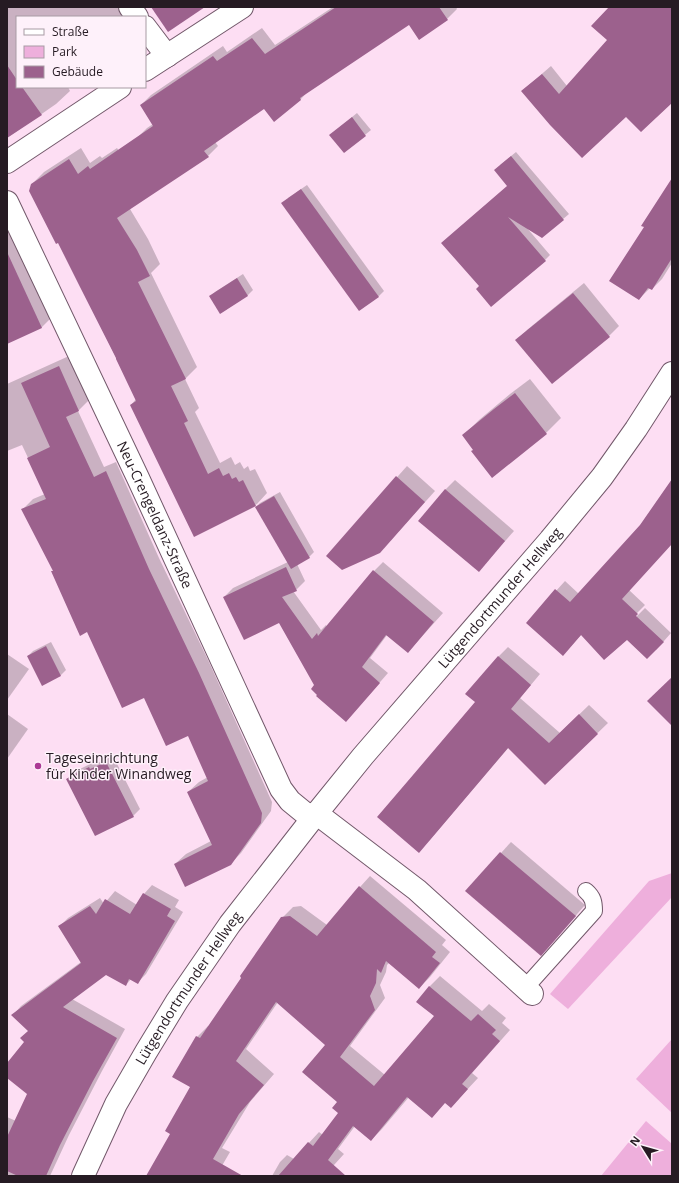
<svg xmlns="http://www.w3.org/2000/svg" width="679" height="1183" viewBox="0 0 679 1183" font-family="'Open Sans',sans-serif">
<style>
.green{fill:#eeafdc}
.shadow{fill:#0003}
.building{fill:#9c618d}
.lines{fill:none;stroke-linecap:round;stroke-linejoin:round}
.service-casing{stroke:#72586a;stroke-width:18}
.minor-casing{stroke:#72586a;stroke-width:24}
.tertiary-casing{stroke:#72586a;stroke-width:24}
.secondary-casing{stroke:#72586a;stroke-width:24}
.service{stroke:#fff;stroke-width:16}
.minor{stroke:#fff;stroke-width:22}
.tertiary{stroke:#fff;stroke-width:22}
.secondary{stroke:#fff;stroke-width:22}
.poi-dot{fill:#ab3994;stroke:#fef1fa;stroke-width:1.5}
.labels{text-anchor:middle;stroke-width:3;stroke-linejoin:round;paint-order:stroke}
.street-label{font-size:14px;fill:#261b23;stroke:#fef1fa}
.poi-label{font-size:14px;fill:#261b23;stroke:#fef1fa;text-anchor:start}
</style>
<rect width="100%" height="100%" fill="#fddef3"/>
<g class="green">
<polygon points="672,873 672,897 568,1009 550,994 649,881"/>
<polygon points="672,1039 672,1113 636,1079"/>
<polygon points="646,1121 672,1144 672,1176 601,1176"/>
</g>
<g class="shadow">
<polygon points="7,7 127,7 133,17 17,17 17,87 68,87 70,91 56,104 7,138"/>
<polygon points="333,7 456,7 457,9 447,19 409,24 310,89 301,99 274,120 264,108 215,142 218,146 208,156 137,138 147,128 153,124 141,105 151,95 223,46 227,52 262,28 275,45"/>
<polygon points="610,7 672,8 672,102 626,115 522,91 551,66 567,86 608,40"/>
<polygon points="357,113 371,130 344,152 330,135"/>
<polygon points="81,148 90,163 100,156 102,158 117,148 148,193 130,209 148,239 160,264 151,273 197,367 185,379 199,408 195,412 220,463 231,457 235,465 240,462 244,469 248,466 250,471 255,469 267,493 257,504 194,535 131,405 136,399 32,184 44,172"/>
<polygon points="516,152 569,214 542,237 527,228 550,255 545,260 480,286 508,186 500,165"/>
<polygon points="672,180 672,263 662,279 652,289 650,288 639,299 645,227"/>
<polygon points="307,185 384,291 379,296 360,310 288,198"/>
<polygon points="7,218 52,317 41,328 7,329"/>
<polygon points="243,274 253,290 248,295 221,313 210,297 215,292"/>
<polygon points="584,283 619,326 609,336 517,340 527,330"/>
<polygon points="69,356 89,400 78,411 104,467 116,462 159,558 209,662 272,802 271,811 241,853 230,864 175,864 186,854 211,841 188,792 199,782 208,777 189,735 144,697 88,631 52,572 54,570 23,509 33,499 45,494 22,445 7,451 7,384"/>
<polygon points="530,379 561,418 546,433 474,450 464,435 479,420 510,394"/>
<polygon points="407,466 435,491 390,541 327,556"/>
<polygon points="455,480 514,531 479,571 445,490"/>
<polygon points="672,480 672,543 629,590 645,605 631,619 633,620 645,608 671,633 656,650 627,639 582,634 571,646 527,623 565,581 579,594 641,526"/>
<polygon points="280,492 314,552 309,557 297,564 305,581 296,590 293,591 321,630 326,625 327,627 374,571 383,562 443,613 408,652 387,635 370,658 388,673 346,721 315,685 279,622 224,597 233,588 288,562 256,507 260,503"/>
<polygon points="51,642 66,670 61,675 43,684 28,656 33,651"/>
<polygon points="508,647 540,674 520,698 560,733 589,705 608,723 545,784 509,747 429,841 476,702 498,657"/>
<polygon points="7,654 29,669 7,700"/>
<polygon points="7,714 28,729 7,759"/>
<polygon points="113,756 140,809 133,816 67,779 74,772 96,761 97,763"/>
<polygon points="511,842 585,905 551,944 467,891"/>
<polygon points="370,876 446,940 442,945 450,952 430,977 419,988 389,963 387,965 386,972 380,985 385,998 350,1046 385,1075 435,1016 417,1001 430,986 440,976 482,1011 489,1004 506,1018 502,1023 510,1030 472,1073 478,1078 451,1107 445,1102 409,1097 382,1129 371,1140 355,1126 338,1149 344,1154 324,1176 272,1176 280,1162 287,1155 294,1159 319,1132 323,1135 340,1113 338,1102 326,1045 278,1002 246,1049 274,1074 250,1102 222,1148 230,1152 216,1176 148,1176 172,1134 192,1087 197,1037 208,1026 209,1027 282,918 293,907 301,906 327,925 360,887"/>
<polygon points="152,885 179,900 175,907 183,912 146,974 137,983 131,979 126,985 105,974 72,999 125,1029 102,1071 69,1135 50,1176 7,1176 7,1117 16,1121 28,1093 7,1076 7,1065 25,1042 29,1031 13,1015 21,1006 81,962 60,926 68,918 100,898 104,904 115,891 137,905 144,894"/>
</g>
<g class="building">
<polygon points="151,7 205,7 168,32"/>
<polygon points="336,7 439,7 448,20 419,40 409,25 300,98 301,100 274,122 264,109 204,151 209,157 117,218 137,250 150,276 138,282 186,379 171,386 188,421 184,423 208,474 219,468 223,476 229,473 232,479 236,477 239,482 243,480 256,506 194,537 130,405 136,401 116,359 116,358 80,287 58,243 56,244 29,191 31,184 69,159 78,174 88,166 90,169 153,126 140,105 213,56 217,61 252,38 265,54"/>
<polygon points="609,7 672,7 672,103 641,132 626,117 582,158 550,125 521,91 542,74 559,94 607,40 591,26"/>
<polygon points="7,65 17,80 17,87 22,87 42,115 7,138"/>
<polygon points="352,117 366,136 344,153 329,135"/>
<polygon points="511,156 564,220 542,238 508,217 546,261 491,307 476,289 479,286 441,243 507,186 494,170"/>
<polygon points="672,178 672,258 652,290 648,288 639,300 609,281 644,227 641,226"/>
<polygon points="301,189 379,297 359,311 281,203"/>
<polygon points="7,252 42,328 7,344"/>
<polygon points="237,278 248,296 220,314 209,296"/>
<polygon points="573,293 610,337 552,384 515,340"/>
<polygon points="59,366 79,411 66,417 94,477 106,471 149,569 199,673 262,813 261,823 231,865 185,887 174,864 212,845 187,792 208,781 188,736 166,746 144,698 122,708 87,632 80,636 51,571 53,571 21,509 46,499 27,458 50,447 21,383"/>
<polygon points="515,393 547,434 492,478 471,451 473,450 462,435 494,409"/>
<polygon points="396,476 425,502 380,553 342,570 326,556"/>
<polygon points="672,479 672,544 622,599 638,614 636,616 664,642 647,659 627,640 604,660 581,635 563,656 526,623 555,589 570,602 640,525"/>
<polygon points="445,489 505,541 479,572 418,521"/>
<polygon points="274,496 310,558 291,569 255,507"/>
<polygon points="286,567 297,591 282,597 312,639 317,633 318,636 373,570 434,622 408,653 386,635 362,667 380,683 346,722 316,696 317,695 311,689 314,685 279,623 244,640 223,597"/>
<polygon points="46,646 61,676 42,686 27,656"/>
<polygon points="498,656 531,685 511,709 549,743 579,714 598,734 545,785 508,748 419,853 377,817 413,775 475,702 465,694"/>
<polygon points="672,677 672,726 647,701"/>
<polygon points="106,762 134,817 95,836 66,779 89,767 90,769"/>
<polygon points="500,852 576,916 541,956 465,891"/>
<polygon points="359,886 436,952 432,957 440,963 419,989 386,961 381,973 377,969 376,983 370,996 375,1010 340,1057 374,1086 434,1016 416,1002 429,986 471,1021 478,1014 496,1030 492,1034 500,1041 462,1084 468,1089 451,1108 445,1103 432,1118 407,1097 371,1141 353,1126 328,1160 346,1176 278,1176 308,1142 313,1146 338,1113 332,1108 337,1102 302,1072 325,1045 276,1002 236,1061 264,1085 239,1114 213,1159 243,1176 146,1176 170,1134 165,1131 190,1087 172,1077 196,1036 200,1038 241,978 240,976 281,917 290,916 317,936"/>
<polygon points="143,893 171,909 167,916 175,921 138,984 129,979 126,986 106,975 63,1007 117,1038 93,1081 60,1145 46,1176 18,1176 7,1171 7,1137 27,1094 7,1078 7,1063 24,1042 20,1038 28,1031 11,1015 81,963 58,926 90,906 96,914 105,899 130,914"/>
</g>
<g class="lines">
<g class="service-casing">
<path id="service" d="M 525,988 L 594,911 C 594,902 593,897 586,891"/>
</g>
<g class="minor-casing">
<g id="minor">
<polyline points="130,7 137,17"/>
<polyline points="145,27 167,56"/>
<path id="s1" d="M 7,202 L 138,478 L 281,789 L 290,801 L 312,819"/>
<polyline points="316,813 417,890 532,994"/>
</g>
</g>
<g class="tertiary-casing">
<g id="tertiary">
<polyline points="145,70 242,7"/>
<polyline points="7,162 120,87"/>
</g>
</g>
<g class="secondary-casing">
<g id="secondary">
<path id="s2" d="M 83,1176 L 116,1104 L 146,1052 L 177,1001 L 230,924 L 312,819 L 363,756 L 550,540 L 602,477 L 636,429 L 672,373"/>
</g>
</g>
<use href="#service" class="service"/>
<use href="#minor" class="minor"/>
<use href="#tertiary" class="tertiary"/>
<use href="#secondary" class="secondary"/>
</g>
<circle class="poi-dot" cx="38" cy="766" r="4"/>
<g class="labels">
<g class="street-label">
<text dy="5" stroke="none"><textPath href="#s1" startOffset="346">Neu-Crengeldanz-Straße</textPath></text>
<text dy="5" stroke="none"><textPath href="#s2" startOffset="716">Lütgendortmunder Hellweg</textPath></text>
<text dy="5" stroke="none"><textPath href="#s2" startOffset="216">Lütgendortmunder Hellweg</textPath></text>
</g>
<g class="poi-label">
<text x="46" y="763">Tageseinrichtung<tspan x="46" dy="16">für Kinder Winandweg</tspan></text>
</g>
</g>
<rect width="679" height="1183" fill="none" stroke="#261b23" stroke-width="16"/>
<rect x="16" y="16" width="130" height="72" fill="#fef1fa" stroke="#a89ba4"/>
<rect x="24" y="29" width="20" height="6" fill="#ffffff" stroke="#a89ba4"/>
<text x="52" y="36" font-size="12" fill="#261b23">Straße</text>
<rect x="24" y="46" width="20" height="12" fill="#eeafdc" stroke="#a89ba4"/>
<text x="52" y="56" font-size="12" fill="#261b23">Park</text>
<rect x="24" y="66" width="20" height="12" fill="#9c618d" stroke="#a89ba4"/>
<text x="52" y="76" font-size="12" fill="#261b23">Gebäude</text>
<g transform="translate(643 1147) rotate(307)" stroke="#fef1fa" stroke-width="3" paint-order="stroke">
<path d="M0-3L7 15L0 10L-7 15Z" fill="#261b23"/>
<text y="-6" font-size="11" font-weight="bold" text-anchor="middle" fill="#261b23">N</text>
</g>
</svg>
